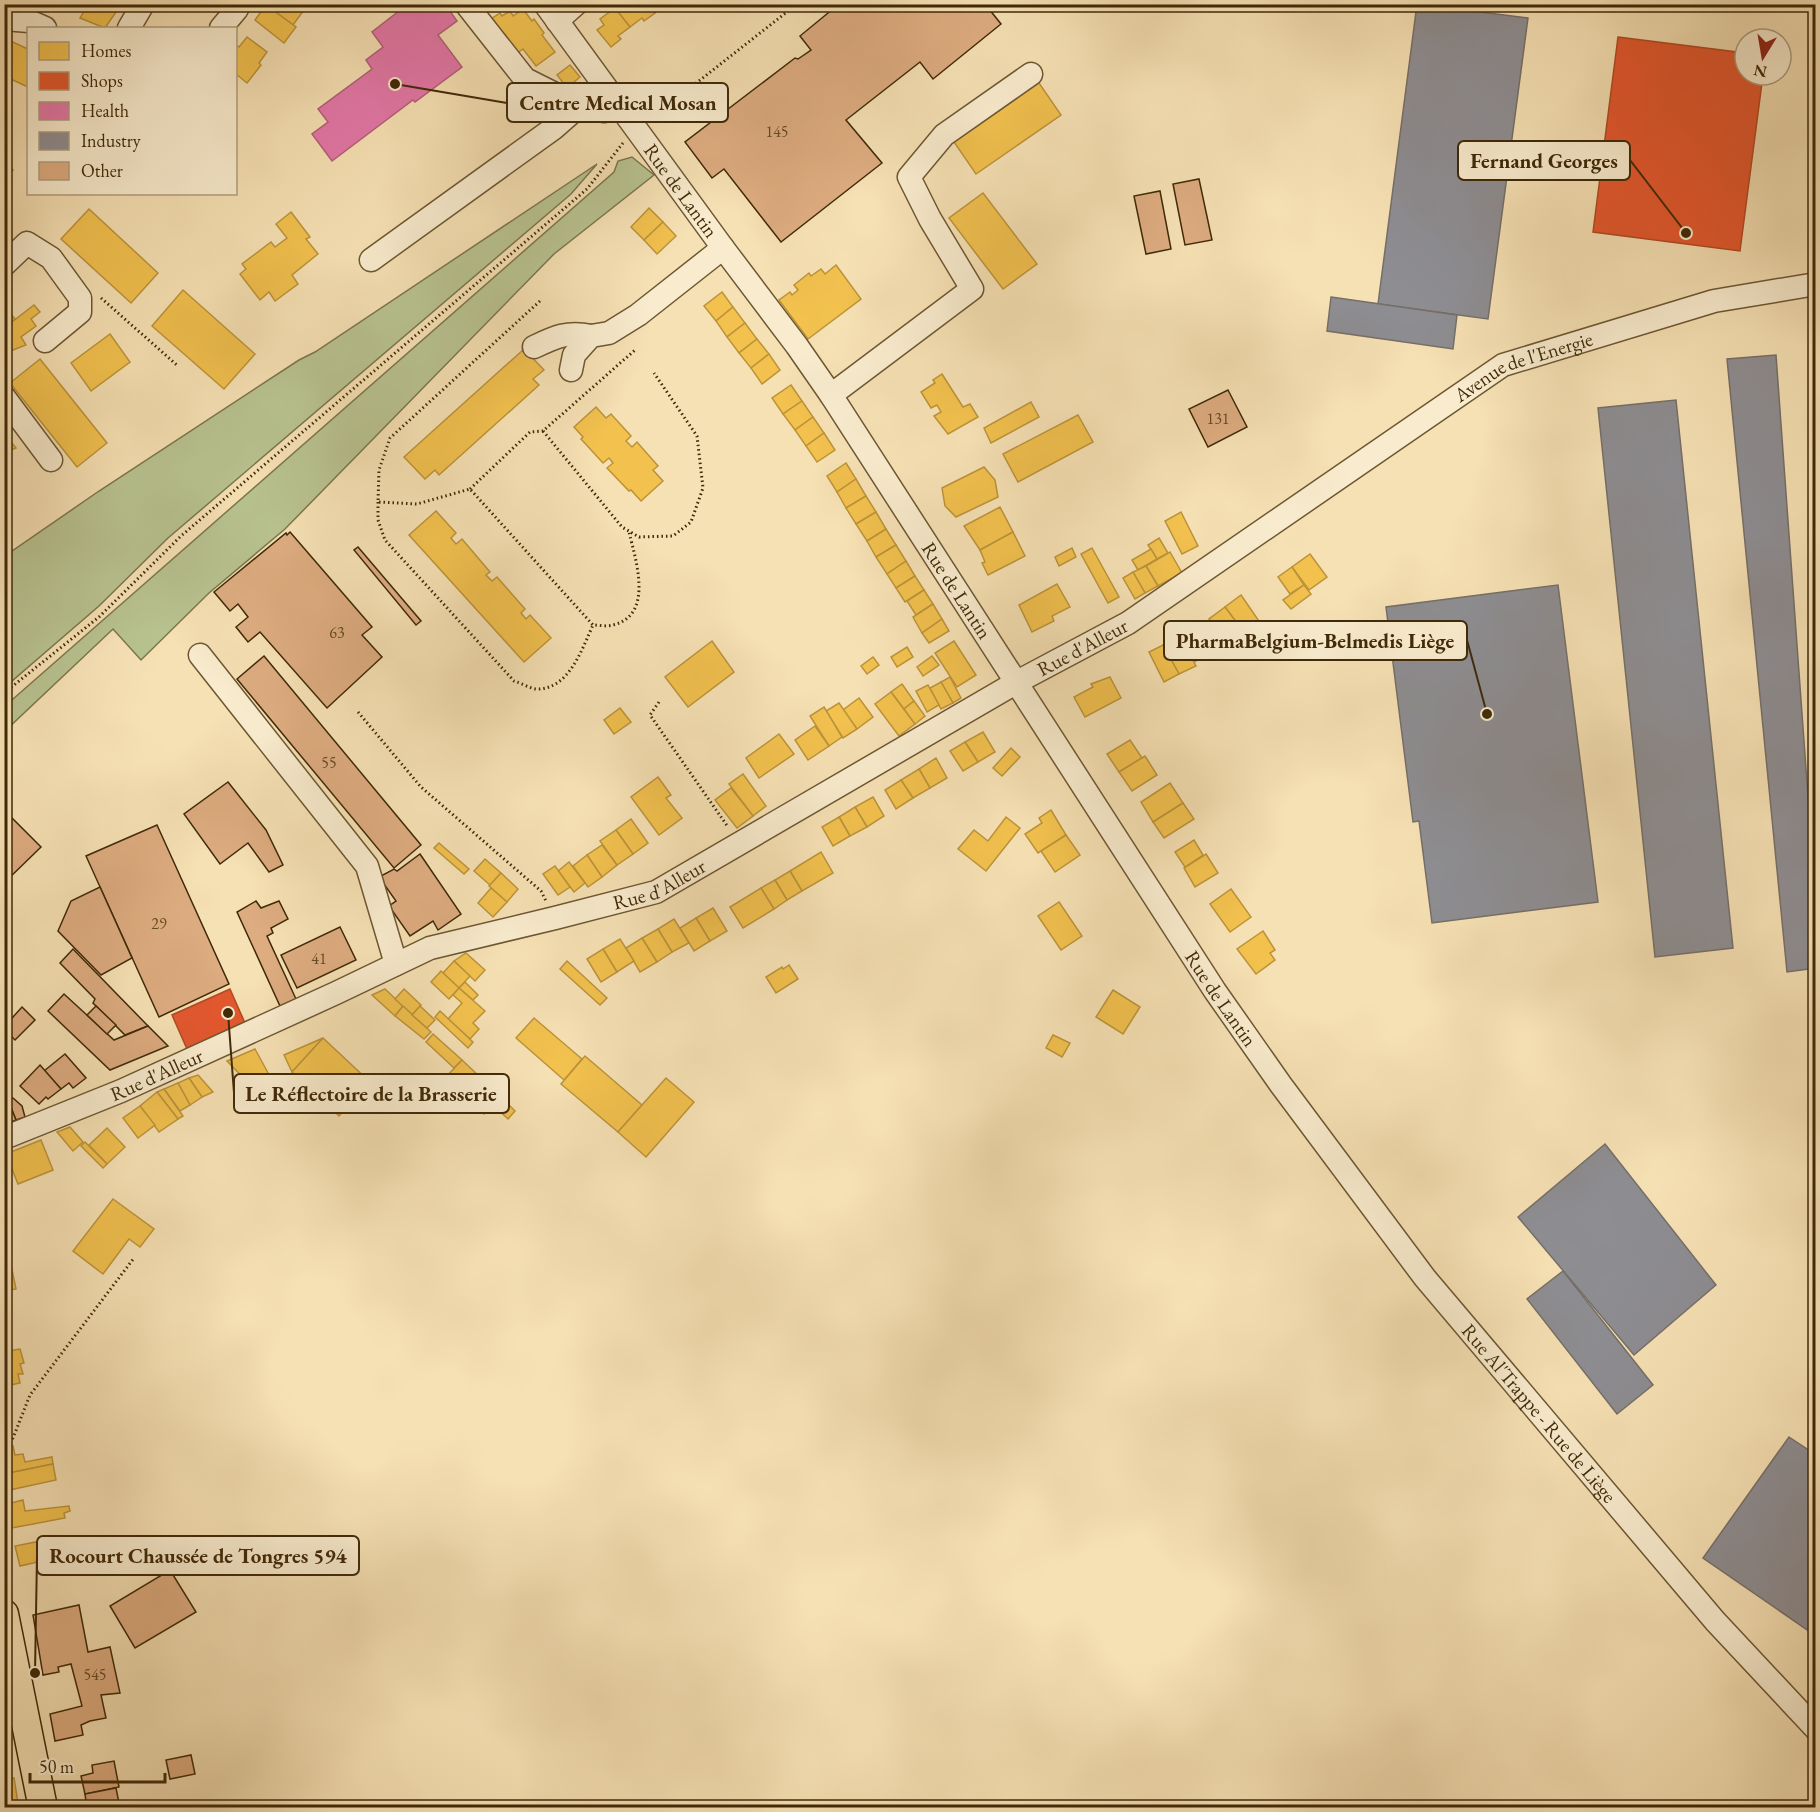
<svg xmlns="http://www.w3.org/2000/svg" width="1820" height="1812" viewBox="0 0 1820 1812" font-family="'EB Garamond',serif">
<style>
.green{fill:#b8c390;stroke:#7c764c;stroke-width:1.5}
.homes{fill:#f2c14e;stroke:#bc9339;stroke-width:1.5}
.shops{fill:#e4572e;stroke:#b24922;stroke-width:1.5}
.health{fill:#e377a8;stroke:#b26078;stroke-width:1.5}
.industry{fill:#8d8d92;stroke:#766f68;stroke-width:1.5}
.building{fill:#ddac80;stroke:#3f2907;stroke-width:1.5}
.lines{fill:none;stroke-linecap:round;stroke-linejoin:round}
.minor-casing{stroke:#6d5732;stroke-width:25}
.major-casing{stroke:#3f2907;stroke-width:31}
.path{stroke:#3f2907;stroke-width:3;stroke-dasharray:1.5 3;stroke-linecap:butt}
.minor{stroke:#f9ecce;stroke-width:22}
.major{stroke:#f6e1b4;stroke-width:28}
.labels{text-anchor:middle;stroke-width:6;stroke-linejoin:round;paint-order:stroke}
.number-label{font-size:16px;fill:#664a25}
.street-label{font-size:20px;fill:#3f2907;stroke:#f9ecce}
.leader{fill:none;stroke:#3f2907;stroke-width:2}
.callout-dot{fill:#3f2907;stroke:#f9ecce;stroke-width:2}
.callout{fill:#f9ecce;stroke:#3f2907;stroke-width:2}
.callout-label{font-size:21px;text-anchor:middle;font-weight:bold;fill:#3f2907}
</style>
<rect width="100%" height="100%" fill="#f6e1b4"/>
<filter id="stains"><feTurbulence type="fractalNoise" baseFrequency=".00333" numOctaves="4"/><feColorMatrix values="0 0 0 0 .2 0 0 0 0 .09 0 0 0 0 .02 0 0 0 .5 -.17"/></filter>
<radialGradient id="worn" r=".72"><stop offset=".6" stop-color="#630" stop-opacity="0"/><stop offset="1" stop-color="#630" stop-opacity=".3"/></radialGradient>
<g class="green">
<polygon points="632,157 654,175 554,254 285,529 209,593 141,660 113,629 5,731 5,706 614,172 618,161"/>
<polygon points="597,164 571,194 168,538 99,606 5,687 5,556 99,491 299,360 315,352"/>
</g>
<g class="homes">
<polygon points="49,4 69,4 66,11"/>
<polygon points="88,4 104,4 116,12 105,28 80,18"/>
<polygon points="296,4 304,10 293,25 266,5"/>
<polygon points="619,4 648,4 655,13 644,21 642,18 630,27 615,8"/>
<polygon points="648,4 664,4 664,5 655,13"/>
<polygon points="266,5 296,27 284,43 255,20"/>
<polygon points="615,8 630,27 618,36 621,39 611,47 597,30 604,25 600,19"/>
<polygon points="523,9 532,21 534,19 544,33 542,35 555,52 536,66 523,49 516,54 491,19 500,13 502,16 510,11 513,16"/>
<polygon points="247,37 267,52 259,63 261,65 247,83 236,74 236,45 239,47"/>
<polygon points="4,38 28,49 28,87 4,76"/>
<polygon points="570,65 580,77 567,88 557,75"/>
<polygon points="1039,83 1061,115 976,174 954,142"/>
<polygon points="4,163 13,170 4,183"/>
<polygon points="983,193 1037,264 1003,289 949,218"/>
<polygon points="649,208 663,222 644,240 631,227"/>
<polygon points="89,209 158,273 131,303 61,239"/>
<polygon points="291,212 310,237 306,239 318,254 292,275 298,284 275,301 269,292 260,300 240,274 246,269 242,264 271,242 275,247 287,238 276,224"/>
<polygon points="663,222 676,236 657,254 644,240"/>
<polygon points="836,265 861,299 808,339 779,300 790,292 792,295 798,290 794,285 809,273 811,276 821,269 825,274"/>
<polygon points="183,290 255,354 224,389 152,326"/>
<polygon points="722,292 733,307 716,321 704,306"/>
<polygon points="34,305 40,312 31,319 36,326 21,337 26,345 8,352 4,347 4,328"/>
<polygon points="4,306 15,319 4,328"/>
<polygon points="733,307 745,323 727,337 716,321"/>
<polygon points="745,323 757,339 739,353 727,337"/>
<polygon points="110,334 130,362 91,391 71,363"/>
<polygon points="757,339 769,354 751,368 739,353"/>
<polygon points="524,349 544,370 533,379 539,385 439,475 435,470 425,479 404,457"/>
<polygon points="769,354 780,370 762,384 751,368"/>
<polygon points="40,359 107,443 77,467 10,383"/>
<polygon points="942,374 963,407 970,404 978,417 948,434 934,416 941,412 937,405 931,408 921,392 935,383 933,380"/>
<polygon points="791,385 802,401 783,414 772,398"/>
<polygon points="802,401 813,417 795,430 783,414"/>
<polygon points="1031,402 1039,417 991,443 984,428"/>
<polygon points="596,407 606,418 611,414 631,436 626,441 632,447 637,442 658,466 653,470 663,481 641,501 631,490 629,491 607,468 613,463 609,458 603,463 581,439 583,437 574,427"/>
<polygon points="1078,415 1093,442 1018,482 1003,454"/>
<polygon points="813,417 824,433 806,446 795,430"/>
<polygon points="824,433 835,450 817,462 806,446"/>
<polygon points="4,434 16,448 4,453"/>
<polygon points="846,463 856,479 837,492 827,476"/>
<polygon points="984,467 995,480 998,497 956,517 945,506 942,488"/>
<polygon points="856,479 866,496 846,508 837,492"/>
<polygon points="866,496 876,512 856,524 846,508"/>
<polygon points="1000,507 1013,532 980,550 964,526"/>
<polygon points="436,511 456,533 451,538 456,544 462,539 490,572 486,575 492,581 497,577 525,609 521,613 526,619 530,615 551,638 524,662 409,535"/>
<polygon points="876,512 886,529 867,541 856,524"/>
<polygon points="1181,512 1198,546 1182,554 1165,521"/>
<polygon points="886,529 896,545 876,557 867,541"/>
<polygon points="1013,532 1025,556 988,575 982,563 985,562 980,550"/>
<polygon points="1159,538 1168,553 1157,559 1148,545"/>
<polygon points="896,545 906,561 887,574 876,557"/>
<polygon points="1072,548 1076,557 1059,566 1055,557"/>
<polygon points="1092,548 1119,597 1108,603 1081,554"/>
<polygon points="1151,549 1157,559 1138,570 1132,560"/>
<polygon points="1170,552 1182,573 1158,586 1146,566"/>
<polygon points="1310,554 1327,577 1309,590 1292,567"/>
<polygon points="906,561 915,576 896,588 887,574"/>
<polygon points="1146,566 1158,586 1145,593 1133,572"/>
<polygon points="1292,567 1304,585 1290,594 1278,577"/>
<polygon points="1133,572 1145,593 1135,599 1123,578"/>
<polygon points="915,576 924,590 905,602 896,588"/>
<polygon points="1057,584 1070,607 1052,616 1054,621 1032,632 1019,605"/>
<polygon points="1304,585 1311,594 1291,609 1283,600"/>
<polygon points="924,590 933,604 916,615 907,601"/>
<polygon points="1241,595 1261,624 1246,635 1225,607"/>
<polygon points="933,604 942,619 922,633 913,617"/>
<polygon points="1225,607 1246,635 1235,643 1229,634 1224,638 1209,619"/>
<polygon points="942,619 949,631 929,643 922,633"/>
<polygon points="1198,626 1212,653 1194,662 1180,635"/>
<polygon points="1180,635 1196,666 1179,674 1163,645"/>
<polygon points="712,641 734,672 688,707 665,677"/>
<polygon points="954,641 976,675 957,687 935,653"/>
<polygon points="1163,645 1179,674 1164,682 1149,652"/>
<polygon points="907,647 913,657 897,667 891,657"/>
<polygon points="932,656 939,665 923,676 917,667"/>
<polygon points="873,657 879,665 867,674 861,666"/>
<polygon points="950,677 961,698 953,703 941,682"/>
<polygon points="1110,677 1121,698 1085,717 1074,697 1093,687 1091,684"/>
<polygon points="941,682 953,703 941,709 930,688"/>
<polygon points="902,684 914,701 904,709 891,692"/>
<polygon points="928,685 939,705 927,712 916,691"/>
<polygon points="891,692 915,724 899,736 875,704"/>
<polygon points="859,698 873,717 857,729 843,710"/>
<polygon points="914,701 925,716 915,724 904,709"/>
<polygon points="839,703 857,729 843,738 826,711"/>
<polygon points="824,707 842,737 829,746 810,716"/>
<polygon points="620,708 631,722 614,734 604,720"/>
<polygon points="815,726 829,746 808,760 795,740"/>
<polygon points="983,732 995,752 978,762 965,742"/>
<polygon points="779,734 794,754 759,778 746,758"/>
<polygon points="1130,740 1142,758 1119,772 1107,754"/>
<polygon points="965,742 978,762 963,771 950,751"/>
<polygon points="1011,748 1020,757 1002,776 993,768"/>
<polygon points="1145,756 1157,775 1132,791 1119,772"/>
<polygon points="936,758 947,778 930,788 919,769"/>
<polygon points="919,769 930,788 913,798 901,780"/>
<polygon points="743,774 766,806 753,816 729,784"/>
<polygon points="658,777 671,795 666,798 682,818 659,835 631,797"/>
<polygon points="901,780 913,798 896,809 885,790"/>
<polygon points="1170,783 1183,803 1153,822 1141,802"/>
<polygon points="731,788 753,816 737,828 715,800"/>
<polygon points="873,797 884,816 867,827 855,807"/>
<polygon points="1183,803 1194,819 1164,838 1153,822"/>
<polygon points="855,807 867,827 850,836 839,817"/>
<polygon points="1051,810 1066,835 1038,853 1025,834 1042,823 1039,818"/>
<polygon points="839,817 850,836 833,846 822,827"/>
<polygon points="1006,817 1020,828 986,871 958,849 974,830 988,841"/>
<polygon points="631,819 648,843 633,854 616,830"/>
<polygon points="616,830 633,854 617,865 600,841"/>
<polygon points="1066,835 1080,855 1055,872 1041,851"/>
<polygon points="1194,840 1203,855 1185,867 1175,852"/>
<polygon points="439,843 469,869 464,874 434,848"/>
<polygon points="602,845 617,865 602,877 587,855"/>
<polygon points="821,852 833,873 802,891 790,871"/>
<polygon points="1206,854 1218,873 1195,887 1184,868"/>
<polygon points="587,855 602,877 588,887 573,866"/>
<polygon points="485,859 501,873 490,885 474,871"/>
<polygon points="569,862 585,883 574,892 558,871"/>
<polygon points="555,866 570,887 558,895 543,874"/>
<polygon points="790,871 802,891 787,900 775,880"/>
<polygon points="501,873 518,889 507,902 489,886"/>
<polygon points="775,880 787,900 774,909 761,888"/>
<polygon points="491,888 507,902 493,917 478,903"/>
<polygon points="761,888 774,909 743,928 730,907"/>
<polygon points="1231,889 1251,917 1230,932 1210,904"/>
<polygon points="1059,902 1082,936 1061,950 1038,916"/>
<polygon points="713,908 727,931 710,941 696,918"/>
<polygon points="696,918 710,941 694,951 680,928"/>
<polygon points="674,919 689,943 672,952 658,929"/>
<polygon points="658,929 672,952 657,962 642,938"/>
<polygon points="1263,931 1275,950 1270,953 1275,960 1256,974 1237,949"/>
<polygon points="642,938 657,962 640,972 626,948"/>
<polygon points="620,939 634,961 617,972 603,949"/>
<polygon points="603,949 617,972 601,982 587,959"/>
<polygon points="466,953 485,970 475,981 454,961"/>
<polygon points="454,961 470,976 459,988 443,973"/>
<polygon points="567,961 607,998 600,1005 560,969"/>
<polygon points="789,965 798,979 776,993 766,977 782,967 783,969"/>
<polygon points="441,971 459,988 449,999 431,982"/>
<polygon points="465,982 478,995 473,1000 459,988"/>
<polygon points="459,988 485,1011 473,1023 479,1029 470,1039 448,1019 462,1003 453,995"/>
<polygon points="385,989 403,1006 395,1016 372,995"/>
<polygon points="404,989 421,1005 412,1015 395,999"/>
<polygon points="1113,990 1140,1007 1123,1034 1096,1017"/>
<polygon points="403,1006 431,1032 424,1039 395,1016"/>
<polygon points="420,1006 435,1020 427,1028 412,1015"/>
<polygon points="440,1011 473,1042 468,1048 435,1017"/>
<polygon points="534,1018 582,1059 564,1080 516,1038"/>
<polygon points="433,1034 462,1060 454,1068 426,1042"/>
<polygon points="1053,1035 1070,1043 1062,1057 1046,1048"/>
<polygon points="323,1038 292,1072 284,1055"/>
<polygon points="323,1038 370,1082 339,1116 292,1072"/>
<polygon points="255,1049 273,1082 260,1095 227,1061"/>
<polygon points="585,1056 642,1105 618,1132 561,1084"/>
<polygon points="462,1060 501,1097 484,1114 445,1078"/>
<polygon points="198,1075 213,1092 202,1097 189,1078"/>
<polygon points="189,1078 202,1097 190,1105 178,1083"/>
<polygon points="666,1078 694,1102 646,1157 618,1132"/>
<polygon points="178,1083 190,1105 180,1111 164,1089"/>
<polygon points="164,1089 183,1116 178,1119 157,1092"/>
<polygon points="157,1092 178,1119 159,1132 140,1106"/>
<polygon points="501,1097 515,1111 508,1119 493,1105"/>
<polygon points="140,1106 155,1125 138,1138 123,1118"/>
<polygon points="70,1127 83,1142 73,1151 57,1132"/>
<polygon points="107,1128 125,1147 107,1164 89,1145"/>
<polygon points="41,1140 53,1170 18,1184 6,1154"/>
<polygon points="85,1142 107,1164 103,1168 81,1146"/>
<polygon points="113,1199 154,1229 140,1247 129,1239 103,1274 73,1251"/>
<polygon points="11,1265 16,1289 4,1291 4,1266"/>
<polygon points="20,1349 24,1363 20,1364 23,1374 18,1374 20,1383 6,1386 4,1356 8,1355 8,1351"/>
<polygon points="13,1446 15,1455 23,1454 25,1462 52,1457 53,1464 4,1474 4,1448"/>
<polygon points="53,1464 56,1480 5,1491 4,1474"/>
<polygon points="23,1500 25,1511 69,1506 70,1511 64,1513 65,1518 12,1528 7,1504"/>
<polygon points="51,1539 55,1558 20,1566 15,1546"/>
<polygon points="14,1778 18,1803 13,1808 4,1808 4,1780"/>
</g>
<g class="shops">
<polygon points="1618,37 1745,53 1745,75 1763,75 1740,251 1593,232"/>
<polygon points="230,989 245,1023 187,1049 172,1015"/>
</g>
<polygon class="health" points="408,4 445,4 457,21 438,35 462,67 415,102 413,100 332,161 312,134 328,122 318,109 372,69 366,60 383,47 372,32"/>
<g class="industry">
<polygon points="1417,4 1528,18 1488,319 1378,304"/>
<polygon points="1331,297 1457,315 1453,349 1327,331"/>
<polygon points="1776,355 1816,907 1816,968 1787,972 1727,359"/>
<polygon points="1676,400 1733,948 1655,957 1598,408"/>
<polygon points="1558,585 1598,902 1432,923 1419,821 1413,822 1386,607"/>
<polygon points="1605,1144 1716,1285 1634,1355 1518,1217"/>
<polygon points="1563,1271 1653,1385 1617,1414 1527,1299"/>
<polygon points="1789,1437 1816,1455 1816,1636 1703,1558"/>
</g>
<g class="building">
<polygon points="839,4 985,4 1001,24 933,79 920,62 846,120 882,163 781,242 724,169 712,178 685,142 795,58 798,59 811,50 800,36"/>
<polygon points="1199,179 1212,240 1185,245 1173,184"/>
<polygon points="1160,191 1171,249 1146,254 1134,196"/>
<polygon points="1228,390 1247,427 1208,447 1189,409"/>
<polygon points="290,532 372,627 362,635 382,657 327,708 260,632 248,642 236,627 248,617 238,604 230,611 214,592 286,533 287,535"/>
<polygon points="358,547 421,621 416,625 354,550"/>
<polygon points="264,656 421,845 394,868 237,679"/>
<polygon points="228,782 266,830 283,865 269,872 248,843 220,864 184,814"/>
<polygon points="4,810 41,847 5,882 4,881"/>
<polygon points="157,825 229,984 159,1017 86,856"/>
<polygon points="420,854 461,914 438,930 433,921 410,936 389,906 396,901 379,877 394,869 397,871"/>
<polygon points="100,887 132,958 101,975 58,931 71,901"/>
<polygon points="256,901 261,908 279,901 288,919 271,928 273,933 267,936 296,999 280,1006 237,912"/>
<polygon points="340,927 356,960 297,988 281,955"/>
<polygon points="73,949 148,1026 125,1035 93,1003 95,999 60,963"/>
<polygon points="64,994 114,1040 148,1026 168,1046 110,1070 48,1011"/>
<polygon points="96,1006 116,1025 107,1034 87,1015"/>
<polygon points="22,1007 35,1020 15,1040 4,1029 4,1027"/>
<polygon points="65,1054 86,1078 73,1088 69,1083 61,1089 44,1071"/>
<polygon points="40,1065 61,1089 48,1099 46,1097 39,1104 20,1086"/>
<polygon points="13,1098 22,1106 25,1117 16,1120 8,1100"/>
<polygon points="8,1100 16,1120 4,1125 4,1101"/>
<polygon points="170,1570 196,1612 135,1648 110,1606"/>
<polygon points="79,1605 88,1652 110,1647 120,1693 101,1695 106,1718 90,1721 81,1725 83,1735 55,1741 50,1714 82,1706 71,1664 58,1667 59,1672 43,1675 33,1615"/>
<polygon points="191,1755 195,1774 170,1779 166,1760"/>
<polygon points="114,1761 119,1787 85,1794 81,1776 93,1773 92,1765"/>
<polygon points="116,1788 120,1808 87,1808 85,1794"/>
</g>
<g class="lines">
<g class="minor-casing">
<g id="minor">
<polyline points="466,4 525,79 579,106 604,111 621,106"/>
<path id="s1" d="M 545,4 L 723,248 L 797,346 L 831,395 L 1215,991 L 1281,1085 L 1425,1278 L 1715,1621 L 1816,1729"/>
<polyline points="4,19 29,21 45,28"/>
<polyline points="557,21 576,4"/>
<polyline points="129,28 143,4"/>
<polyline points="221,28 237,9 237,4"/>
<polyline points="371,260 554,128 579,106"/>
<polyline points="4,265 27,243 51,258 80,298 80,312 45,341"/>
<path d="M 534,347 C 555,337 567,331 591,336"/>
<polyline points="571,370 574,355 591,336 609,333 638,315 723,248"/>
<polyline points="831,395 972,289 930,219 909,177 944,135 1031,74"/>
<polyline points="4,397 51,460"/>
<polyline points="200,655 367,866 396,964"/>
<path id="s2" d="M 4,1138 L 121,1091 L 336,993 L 430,948 L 555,918 L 656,892 L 1017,682 L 1128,623 L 1503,365 L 1714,301 L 1816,284"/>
</g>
</g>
<g class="major-casing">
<polyline id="major" points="4,1614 43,1808"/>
</g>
<g class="path">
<polyline points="653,117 797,4"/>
<polyline points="101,298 178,366"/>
<path d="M 540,301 L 390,438 L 379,470 L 378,502 L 417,504 L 470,489 L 593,625 C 599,625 607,627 613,625 C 654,615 636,561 629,532"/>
<polyline points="543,431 622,527 639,537 673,536 691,522 703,488 697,436 654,373"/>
<polyline points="470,489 530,432 543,431 635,350"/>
<path d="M 378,502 L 378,520 L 385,540 L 514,681 C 521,683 529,688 536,689 C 569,690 582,649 593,625"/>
<polyline points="4,693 99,617 181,536 587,189 623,143"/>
<polyline points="659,702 650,715 728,827"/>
<polyline points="358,712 421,787 541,891 546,901"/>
<polyline points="4,1443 13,1438 30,1395 134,1258"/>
</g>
<use href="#minor" class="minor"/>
<use href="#major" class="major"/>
</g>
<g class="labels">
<g class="number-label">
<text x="777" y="137">145</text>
<text x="1218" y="424">131</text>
<text x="337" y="638">63</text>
<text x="329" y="768">55</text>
<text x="159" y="929">29</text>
<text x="319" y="964">41</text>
<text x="95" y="1680">545</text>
</g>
<g class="street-label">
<text dy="7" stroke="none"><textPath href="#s1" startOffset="231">Rue de Lantin</textPath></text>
<text dy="7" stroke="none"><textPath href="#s2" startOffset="1716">Avenue de l'Energie</textPath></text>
<text dy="7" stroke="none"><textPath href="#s1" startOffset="717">Rue de Lantin</textPath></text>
<text dy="7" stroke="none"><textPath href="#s2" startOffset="1191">Rue d'Alleur</textPath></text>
<text dy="7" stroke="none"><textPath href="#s2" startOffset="705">Rue d'Alleur</textPath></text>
<text dy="7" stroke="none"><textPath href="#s1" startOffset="1203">Rue de Lantin</textPath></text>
<text dy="7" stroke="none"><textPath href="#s2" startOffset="165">Rue d'Alleur</textPath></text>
<text dy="7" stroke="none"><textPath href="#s1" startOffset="1726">Rue Al'Trappe - Rue de Liège</textPath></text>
</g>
</g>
<path class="leader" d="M395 84L507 103M1686 233L1630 160M1487 714L1467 640M228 1013L234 1093M35 1673L37 1555"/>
<g class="callout-dot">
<circle cx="395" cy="84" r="6"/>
<circle cx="1686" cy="233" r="6"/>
<circle cx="1487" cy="714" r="6"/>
<circle cx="228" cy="1013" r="6"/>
<circle cx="35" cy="1673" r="6"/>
</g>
<g class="callout">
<rect x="507" y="83" width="221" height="39" rx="6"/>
<rect x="1458" y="141" width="172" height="39" rx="6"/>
<rect x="1164" y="621" width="303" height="39" rx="6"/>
<rect x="234" y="1074" width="275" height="39" rx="6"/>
<rect x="37" y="1536" width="322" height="39" rx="6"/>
</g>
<g class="callout-label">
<text x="618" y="110">Centre Medical Mosan</text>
<text x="1544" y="168">Fernand Georges</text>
<text x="1315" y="648">PharmaBelgium-Belmedis Liège</text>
<text x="371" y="1101">Le Réflectoire de la Brasserie</text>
<text x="198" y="1563">Rocourt Chaussée de Tongres 594</text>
</g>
<rect width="1820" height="1812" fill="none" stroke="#f6e1b4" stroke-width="24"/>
<rect x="6" y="6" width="1808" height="1800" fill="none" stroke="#3f2907" stroke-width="3"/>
<rect x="12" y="12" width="1796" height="1788" fill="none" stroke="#3f2907" stroke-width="1.5"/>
<rect x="27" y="27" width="210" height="168" fill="#f9ecce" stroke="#af9e7e" stroke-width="1.5"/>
<rect x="39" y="42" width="30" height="18" fill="#f2c14e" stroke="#af9e7e" stroke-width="1.5"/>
<text x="81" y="57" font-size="18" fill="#3f2907">Homes</text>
<rect x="39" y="72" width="30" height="18" fill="#e4572e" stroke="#af9e7e" stroke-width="1.5"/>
<text x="81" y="87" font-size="18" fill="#3f2907">Shops</text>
<rect x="39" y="102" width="30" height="18" fill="#e377a8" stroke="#af9e7e" stroke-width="1.5"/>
<text x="81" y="117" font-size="18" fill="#3f2907">Health</text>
<rect x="39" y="132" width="30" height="18" fill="#8d8d92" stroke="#af9e7e" stroke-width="1.5"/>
<text x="81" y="147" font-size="18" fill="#3f2907">Industry</text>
<rect x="39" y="162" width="30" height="18" fill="#ddac80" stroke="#af9e7e" stroke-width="1.5"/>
<text x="81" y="177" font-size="18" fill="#3f2907">Other</text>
<g transform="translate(1763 57) rotate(191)"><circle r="28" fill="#f9ecce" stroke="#af9e7e" stroke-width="1.5"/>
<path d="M0-4.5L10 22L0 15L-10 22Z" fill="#8f2418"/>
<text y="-9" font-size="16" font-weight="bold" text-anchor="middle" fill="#3f2907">N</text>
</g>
<path d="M30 1773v9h135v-9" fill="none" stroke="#3f2907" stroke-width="3"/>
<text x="39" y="1773" font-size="18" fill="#3f2907" stroke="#f9ecce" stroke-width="4.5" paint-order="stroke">50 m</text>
<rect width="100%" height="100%" filter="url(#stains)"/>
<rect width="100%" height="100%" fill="url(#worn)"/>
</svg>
